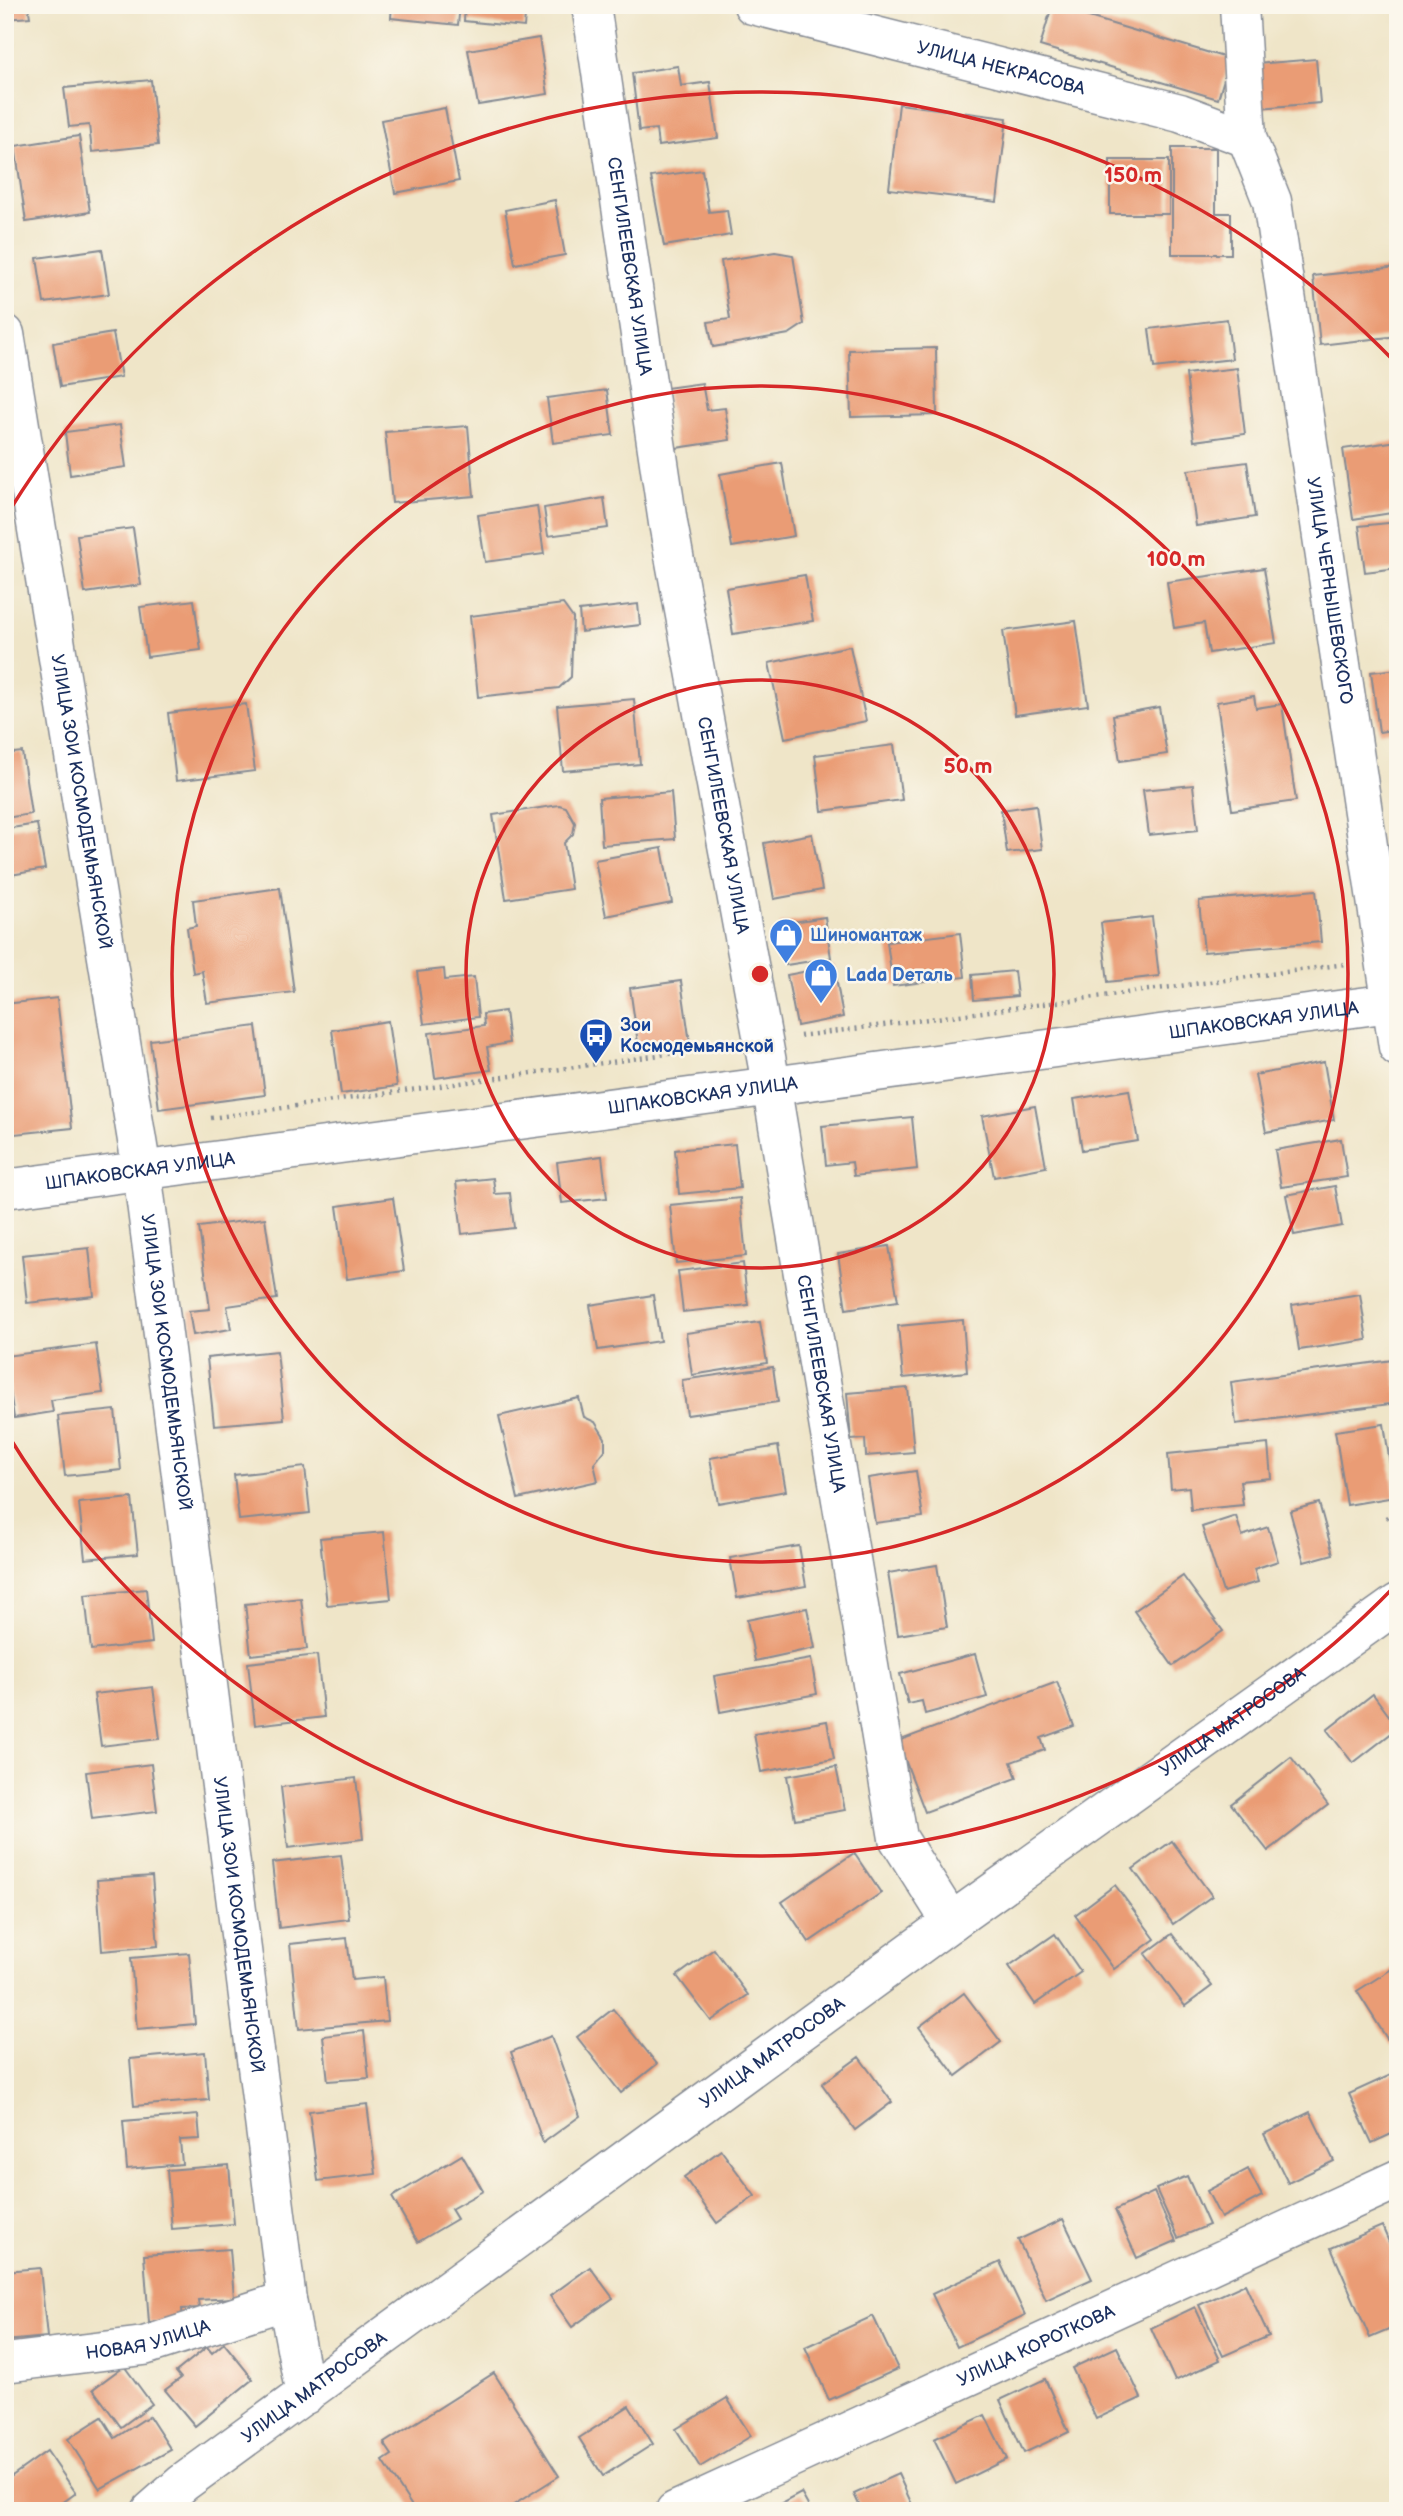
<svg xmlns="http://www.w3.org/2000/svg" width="1403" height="2516" viewBox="0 0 1403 2516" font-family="'Balsamiq Sans',sans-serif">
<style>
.building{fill:#ea9c75}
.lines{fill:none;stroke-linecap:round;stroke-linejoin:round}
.minor-casing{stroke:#858a93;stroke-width:41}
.major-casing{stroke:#858a93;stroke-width:41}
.path{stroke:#858a93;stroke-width:4.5;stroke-dasharray:2 5;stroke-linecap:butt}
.minor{stroke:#fff;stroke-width:38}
.major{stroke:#fff;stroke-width:38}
.ring{fill:none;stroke:#d62828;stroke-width:3.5}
.labels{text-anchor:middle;stroke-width:5;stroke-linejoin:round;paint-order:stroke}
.street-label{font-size:18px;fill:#1b2f5e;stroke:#fbf7ec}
.shop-label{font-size:18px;font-weight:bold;fill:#366cbe;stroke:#fbf7ec;text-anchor:start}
.transit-label{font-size:18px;font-weight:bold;fill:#164399;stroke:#fbf7ec;text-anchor:start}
.centre{fill:#d62828;stroke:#fbf7ec;stroke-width:3.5}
.ring-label{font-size:21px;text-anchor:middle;font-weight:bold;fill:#d62828;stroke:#fbf7ec;stroke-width:5;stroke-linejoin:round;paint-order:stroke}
</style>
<rect width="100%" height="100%" fill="#fbf7ec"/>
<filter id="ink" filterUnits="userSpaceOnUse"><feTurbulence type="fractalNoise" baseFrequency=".0143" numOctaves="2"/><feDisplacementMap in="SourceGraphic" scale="14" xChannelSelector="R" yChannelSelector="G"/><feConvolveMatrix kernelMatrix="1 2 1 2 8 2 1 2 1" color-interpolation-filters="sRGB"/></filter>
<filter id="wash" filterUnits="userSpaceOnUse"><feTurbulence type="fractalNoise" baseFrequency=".00686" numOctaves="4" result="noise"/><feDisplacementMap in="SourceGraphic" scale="28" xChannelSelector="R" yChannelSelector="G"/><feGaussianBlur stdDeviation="1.57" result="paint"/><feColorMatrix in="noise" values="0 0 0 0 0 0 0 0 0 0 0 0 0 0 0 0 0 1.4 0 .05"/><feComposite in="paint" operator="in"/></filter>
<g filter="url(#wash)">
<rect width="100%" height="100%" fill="#efe5c8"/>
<g id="blocks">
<g class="building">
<polygon points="5,5 28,5 30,17 5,19"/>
<polygon points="392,5 460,5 458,25 391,18"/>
<polygon points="465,5 526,5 524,27 464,21"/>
<polygon points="1052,6 1230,59 1218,99 1040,46"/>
<polygon points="539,38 548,94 478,105 468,50"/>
<polygon points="1316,59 1320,103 1260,108 1257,64"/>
<polygon points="678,66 681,86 710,82 718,138 658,146 656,129 639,131 632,73"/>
<polygon points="151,80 158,145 92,152 89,125 69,127 64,88"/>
<polygon points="899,104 1007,118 997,202 889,189"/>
<polygon points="445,108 459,181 395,193 381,120"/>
<polygon points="79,136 90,212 26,222 15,146"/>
<polygon points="1172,148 1216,148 1216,213 1231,213 1231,254 1172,254"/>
<rect x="1110" y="160" width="59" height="54"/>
<polygon points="702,170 709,212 727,210 731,235 664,246 651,177"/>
<polygon points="555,200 565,255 515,264 505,210"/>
<polygon points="102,249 109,294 44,303 37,258"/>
<polygon points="775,252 793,255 804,324 789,334 713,347 708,322 730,319 721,261"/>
<polygon points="1398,267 1398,336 1320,345 1313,276"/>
<polygon points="1227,319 1232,359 1154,368 1149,329"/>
<polygon points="113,333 121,377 60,387 53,343"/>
<polygon points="936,348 937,415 851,417 849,350"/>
<polygon points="1237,368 1245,434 1194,441 1186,374"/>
<polygon points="702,383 707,410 725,408 730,440 676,448 666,388"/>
<polygon points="607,390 613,435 553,443 547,398"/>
<polygon points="120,425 126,467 70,475 65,432"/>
<polygon points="468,426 474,496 392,503 385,432"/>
<polygon points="1398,441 1398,512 1353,519 1343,449"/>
<polygon points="1247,462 1255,517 1196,526 1188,470"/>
<polygon points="782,463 794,536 732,547 720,474"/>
<polygon points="604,498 608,528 548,536 544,508"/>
<polygon points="537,506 544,554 485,562 478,515"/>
<polygon points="1398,522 1398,568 1365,572 1359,526"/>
<polygon points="133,528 141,585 85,593 77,535"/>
<polygon points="1264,568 1276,643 1209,653 1204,623 1174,628 1167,582"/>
<polygon points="805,575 813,621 733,634 726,588"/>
<polygon points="194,600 201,650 147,657 140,607"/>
<polygon points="563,604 573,618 571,677 559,688 478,697 470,616"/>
<polygon points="638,604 640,625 581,632 579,611"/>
<polygon points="1076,621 1088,705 1015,715 1003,631"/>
<polygon points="850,646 866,721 785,738 769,663"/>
<polygon points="1398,669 1398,729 1379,732 1371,672"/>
<polygon points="1254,696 1256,708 1282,704 1296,801 1232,810 1217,702"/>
<polygon points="634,699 640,764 563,771 557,706"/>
<polygon points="246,704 255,771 176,781 168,713"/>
<polygon points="1159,707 1167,754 1120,761 1113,715"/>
<polygon points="894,745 902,800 822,811 815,755"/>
<polygon points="22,752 31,814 5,818 5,754"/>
<polygon points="1193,785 1198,830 1149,835 1143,790"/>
<polygon points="671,792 675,839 602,845 599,798"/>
<polygon points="559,805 566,807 575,823 573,834 564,843 571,889 506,899 493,815"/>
<polygon points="1036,805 1042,849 1007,853 1001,810"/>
<polygon points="37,824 45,869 5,876 5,829"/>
<polygon points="812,834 822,890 774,899 764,843"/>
<polygon points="662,848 672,903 606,916 595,860"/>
<polygon points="280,888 294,992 207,1003 202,971 193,973 187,928 196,926 193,900"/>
<polygon points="1316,890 1321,942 1204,952 1199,901"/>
<polygon points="825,917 831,958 786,965 780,924"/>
<polygon points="1152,917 1159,976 1108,982 1101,923"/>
<polygon points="960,933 965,977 893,986 887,942"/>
<polygon points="834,966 843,1017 797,1026 787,975"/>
<polygon points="444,969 445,980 474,977 478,1017 424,1024 417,972"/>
<polygon points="1014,971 1017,996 974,1000 972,975"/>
<polygon points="681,981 690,1043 639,1050 630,988"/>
<polygon points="57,998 72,1128 5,1135 5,1004"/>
<polygon points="505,1011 509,1043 487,1047 491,1070 435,1078 429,1033 484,1026 483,1014"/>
<polygon points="388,1021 397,1086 341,1094 332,1030"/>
<polygon points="256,1026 265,1095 159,1109 150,1040"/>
<polygon points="1324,1062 1334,1120 1266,1132 1255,1075"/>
<polygon points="1129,1090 1138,1141 1082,1150 1074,1099"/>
<polygon points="1035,1106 1046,1167 994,1177 982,1116"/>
<polygon points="912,1117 917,1169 854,1176 852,1162 826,1165 822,1126"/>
<polygon points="1341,1139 1347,1177 1281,1187 1275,1150"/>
<polygon points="735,1144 740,1188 679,1194 675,1150"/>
<polygon points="602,1156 607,1198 562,1203 557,1162"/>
<polygon points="493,1178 495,1194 510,1193 514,1228 462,1234 456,1182"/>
<polygon points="1335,1186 1342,1226 1294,1235 1286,1195"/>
<polygon points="393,1198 404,1271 347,1279 337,1206"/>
<polygon points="740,1198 746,1256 676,1263 670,1205"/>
<polygon points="265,1218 277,1299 227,1306 231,1329 193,1335 189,1311 210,1309 199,1227"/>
<polygon points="889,1246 898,1301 846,1309 838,1254"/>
<polygon points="89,1248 94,1296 27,1303 22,1255"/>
<polygon points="743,1263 748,1305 683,1312 678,1271"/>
<polygon points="1360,1294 1367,1340 1299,1350 1292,1305"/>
<polygon points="653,1295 660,1341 598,1350 590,1305"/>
<polygon points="963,1320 967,1372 903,1378 898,1326"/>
<polygon points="760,1322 767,1363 692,1375 686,1333"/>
<polygon points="96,1344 103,1393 51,1400 53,1412 14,1418 5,1356"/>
<polygon points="277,1351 284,1419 214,1425 207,1358"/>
<polygon points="1393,1360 1398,1403 1236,1424 1231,1382"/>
<polygon points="773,1367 778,1402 687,1415 682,1380"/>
<polygon points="908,1388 914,1452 866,1456 865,1439 851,1440 847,1393"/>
<polygon points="579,1398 584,1417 595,1422 605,1438 605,1450 594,1464 598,1481 518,1499 499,1416"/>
<polygon points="115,1410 121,1470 65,1476 58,1416"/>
<polygon points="1384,1424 1395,1497 1347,1505 1335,1431"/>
<polygon points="1268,1444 1271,1478 1240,1481 1243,1505 1191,1510 1189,1487 1171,1489 1168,1454"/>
<polygon points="778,1446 786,1491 718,1503 710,1458"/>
<polygon points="305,1467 310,1513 239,1520 234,1475"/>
<polygon points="916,1471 923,1517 875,1523 868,1478"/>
<polygon points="132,1498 138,1554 85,1559 79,1503"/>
<polygon points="1319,1503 1333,1554 1304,1562 1290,1511"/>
<polygon points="1236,1516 1242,1536 1268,1527 1278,1561 1254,1569 1258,1582 1223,1592 1202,1527"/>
<polygon points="384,1532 391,1599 327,1605 320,1538"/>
<polygon points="799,1546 806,1586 737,1598 730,1558"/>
<polygon points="937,1565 947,1627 898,1635 888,1573"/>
<polygon points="1183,1576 1223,1631 1173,1666 1134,1611"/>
<polygon points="146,1589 152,1643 91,1650 85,1595"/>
<polygon points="301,1598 307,1649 251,1655 245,1604"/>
<polygon points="807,1608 815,1648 755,1661 747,1620"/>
<polygon points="975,1654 987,1697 925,1714 922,1701 908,1704 900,1674"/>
<polygon points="317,1655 324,1717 255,1725 248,1663"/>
<polygon points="811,1659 817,1694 720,1712 714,1676"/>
<polygon points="1057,1682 1074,1726 1041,1738 1045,1750 1011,1762 1017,1778 925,1812 898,1741"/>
<polygon points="153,1687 160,1739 101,1746 94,1694"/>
<polygon points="1373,1694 1398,1728 1353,1763 1327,1730"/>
<polygon points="827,1721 834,1759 761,1772 754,1734"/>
<polygon points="1291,1757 1328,1805 1268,1851 1231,1804"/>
<polygon points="151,1764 157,1811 92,1819 86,1772"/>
<polygon points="836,1767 845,1810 795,1819 787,1776"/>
<polygon points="356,1778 363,1839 288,1848 281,1787"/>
<polygon points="1172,1841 1212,1896 1173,1924 1133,1869"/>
<polygon points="854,1853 881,1893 809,1942 782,1902"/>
<polygon points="341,1855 349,1919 279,1928 272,1863"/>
<polygon points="152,1876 158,1946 102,1951 97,1880"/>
<polygon points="1115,1885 1155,1939 1114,1969 1075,1915"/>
<polygon points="1055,1934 1081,1972 1035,2004 1009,1966"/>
<polygon points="1172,1934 1212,1986 1185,2006 1145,1954"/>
<polygon points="347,1938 352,1980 383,1977 387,2021 299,2029 290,1944"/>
<polygon points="714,1949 748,1995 711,2021 677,1976"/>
<polygon points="189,1953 195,2024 137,2029 131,1958"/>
<polygon points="1398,1965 1398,2040 1391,2045 1357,1991"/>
<polygon points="964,1993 1001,2042 956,2076 919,2027"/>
<polygon points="613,2009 657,2064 621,2093 577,2037"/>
<polygon points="364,2031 369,2078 328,2081 323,2036"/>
<polygon points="551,2036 580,2116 543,2143 511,2052"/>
<polygon points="205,2052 209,2100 134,2106 130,2059"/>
<polygon points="859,2057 892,2102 855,2130 822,2084"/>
<polygon points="1395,2073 1398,2079 1398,2131 1372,2143 1349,2094"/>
<polygon points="367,2104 376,2174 318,2181 309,2111"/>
<polygon points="1310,2112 1334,2161 1288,2183 1264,2134"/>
<polygon points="198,2115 200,2139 180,2140 182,2164 127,2169 123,2121"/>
<polygon points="721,2150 755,2196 717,2223 684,2177"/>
<polygon points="462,2155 483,2191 451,2209 457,2219 418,2242 392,2197"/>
<polygon points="229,2165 234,2224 172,2229 167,2170"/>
<polygon points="1248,2169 1262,2196 1221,2218 1207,2191"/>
<polygon points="1187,2176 1209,2225 1178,2238 1156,2189"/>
<polygon points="1154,2192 1176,2241 1137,2258 1115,2210"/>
<polygon points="1063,2219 1092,2279 1046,2300 1018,2240"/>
<polygon points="1382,2226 1398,2263 1398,2326 1370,2338 1331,2248"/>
<polygon points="230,2249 234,2298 198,2300 199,2308 182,2309 183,2321 149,2323 144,2255"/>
<polygon points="1000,2262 1025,2315 957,2347 932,2294"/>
<polygon points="590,2267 613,2298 572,2327 550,2296"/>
<polygon points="40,2268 47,2337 5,2341 5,2271"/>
<polygon points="1245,2284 1269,2336 1223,2356 1199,2305"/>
<polygon points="1195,2307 1220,2360 1175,2381 1151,2328"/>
<polygon points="873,2316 898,2369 829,2400 805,2347"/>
<polygon points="224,2343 253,2379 195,2426 165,2390 181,2378 176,2372 207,2347 212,2353"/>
<polygon points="1117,2347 1141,2398 1096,2419 1072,2368"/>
<polygon points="124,2366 152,2404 121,2427 93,2389"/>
<polygon points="494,2373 559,2476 504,2511 415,2511 383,2461 392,2455 384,2443"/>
<polygon points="1045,2379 1069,2432 1024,2453 1000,2400"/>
<polygon points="727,2398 751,2436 700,2467 676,2429"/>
<polygon points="629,2406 653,2444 603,2476 579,2438"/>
<polygon points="985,2415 1007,2459 956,2484 934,2439"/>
<polygon points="149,2416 171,2450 100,2489 68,2439 102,2417 115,2438"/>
<polygon points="47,2451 76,2493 51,2511 5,2511 5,2481"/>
<polygon points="898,2474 915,2511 862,2511 854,2494"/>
<polygon points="801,2493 811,2511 768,2511"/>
</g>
</g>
</g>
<g filter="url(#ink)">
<use href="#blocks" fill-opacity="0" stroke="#858a93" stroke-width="2"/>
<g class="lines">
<g class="minor-casing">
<g id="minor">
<path id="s1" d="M 591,5 L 668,523 L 771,1084 L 898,1838 L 951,1922"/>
<path id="s2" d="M 753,5 L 1180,113 L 1247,138"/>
<path id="s3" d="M 1239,5 L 1247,138 L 1272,201 L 1398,1047"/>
<path id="s4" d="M 5,334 L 142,1171 L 287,2300 L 305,2395"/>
<path id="s5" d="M 5,2363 L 144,2346 L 287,2300"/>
<path id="s6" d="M 151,2511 L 183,2483 L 951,1922 L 1398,1603"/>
<path id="s7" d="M 675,2511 L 1398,2179"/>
</g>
</g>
<g class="major-casing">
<g id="major">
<path id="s8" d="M 5,1189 L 1398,1002"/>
</g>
</g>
<g class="path">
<polyline points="800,1036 1346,964"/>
<polyline points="211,1118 725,1046"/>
<polyline points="1386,1518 1398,1509"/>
</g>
<use href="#minor" class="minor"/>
<use href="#major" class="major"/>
</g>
</g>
<g class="ring">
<circle cx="760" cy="974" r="294"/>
<circle cx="760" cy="974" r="588"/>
<path d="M1394 1587A882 882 0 0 1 8 1435M8 513A882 882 0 0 1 1394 361"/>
</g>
<defs>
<g id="shop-pin" transform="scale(1.75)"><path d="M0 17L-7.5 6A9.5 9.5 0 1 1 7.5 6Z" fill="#3f7fe0" stroke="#fbf7ec"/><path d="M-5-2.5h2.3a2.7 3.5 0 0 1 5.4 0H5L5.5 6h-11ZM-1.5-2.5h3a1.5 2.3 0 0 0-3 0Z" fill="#fff"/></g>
<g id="bus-pin" transform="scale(1.75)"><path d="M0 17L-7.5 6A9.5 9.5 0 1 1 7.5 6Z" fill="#1a4fb4" stroke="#fbf7ec"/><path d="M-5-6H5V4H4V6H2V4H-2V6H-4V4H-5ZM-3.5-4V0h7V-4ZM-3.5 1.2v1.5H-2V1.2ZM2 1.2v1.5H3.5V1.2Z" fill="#fff"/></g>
</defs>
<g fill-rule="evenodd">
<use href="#shop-pin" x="786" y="935"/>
<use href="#shop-pin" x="821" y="975"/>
<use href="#bus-pin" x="596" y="1035"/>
</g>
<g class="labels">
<g class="street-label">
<text dy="6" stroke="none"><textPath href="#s2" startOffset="256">УЛИЦА НЕКРАСОВА</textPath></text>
<text dy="6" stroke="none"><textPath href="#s1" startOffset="264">СЕНГИЛЕЕВСКАЯ УЛИЦА</textPath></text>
<text dy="6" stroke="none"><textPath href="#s3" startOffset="595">УЛИЦА ЧЕРНЫШЕВСКОГО</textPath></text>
<text dy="6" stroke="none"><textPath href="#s4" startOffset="474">УЛИЦА ЗОИ КОСМОДЕМЬЯНСКОЙ</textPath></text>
<text dy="6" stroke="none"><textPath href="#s1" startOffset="831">СЕНГИЛЕЕВСКАЯ УЛИЦА</textPath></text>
<text dy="6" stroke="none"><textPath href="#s8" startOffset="1270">ШПАКОВСКАЯ УЛИЦА</textPath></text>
<text dy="6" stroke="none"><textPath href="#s8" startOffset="704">ШПАКОВСКАЯ УЛИЦА</textPath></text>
<text dy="6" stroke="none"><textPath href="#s8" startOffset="136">ШПАКОВСКАЯ УЛИЦА</textPath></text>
<text dy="6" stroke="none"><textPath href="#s4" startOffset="1041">УЛИЦА ЗОИ КОСМОДЕМЬЯНСКОЙ</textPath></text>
<text dy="6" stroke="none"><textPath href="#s1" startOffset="1398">СЕНГИЛЕЕВСКАЯ УЛИЦА</textPath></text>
<text dy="6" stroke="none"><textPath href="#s6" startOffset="1339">УЛИЦА МАТРОСОВА</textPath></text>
<text dy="6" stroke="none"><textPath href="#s4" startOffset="1608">УЛИЦА ЗОИ КОСМОДЕМЬЯНСКОЙ</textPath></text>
<text dy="6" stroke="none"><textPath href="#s6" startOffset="772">УЛИЦА МАТРОСОВА</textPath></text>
<text dy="6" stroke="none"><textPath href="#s5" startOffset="145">НОВАЯ УЛИЦА</textPath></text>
<text dy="6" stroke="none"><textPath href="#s7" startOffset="397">УЛИЦА КОРОТКОВА</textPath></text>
<text dy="6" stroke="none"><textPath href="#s6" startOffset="205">УЛИЦА МАТРОСОВА</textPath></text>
</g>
<g class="shop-label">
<text x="810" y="941">Шиномантаж</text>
<text x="846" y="981">Lada Dеталь</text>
</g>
<g class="transit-label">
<text x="620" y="1031">Зои<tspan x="620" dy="21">Космодемьянской</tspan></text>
</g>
</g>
<circle cx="760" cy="974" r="10" class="centre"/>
<g class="ring-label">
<text x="1133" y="182">150 m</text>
<text x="1176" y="566">100 m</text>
<text x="968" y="773">50 m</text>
</g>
<rect width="1403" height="2516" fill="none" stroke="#fbf7ec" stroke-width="28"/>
</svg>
